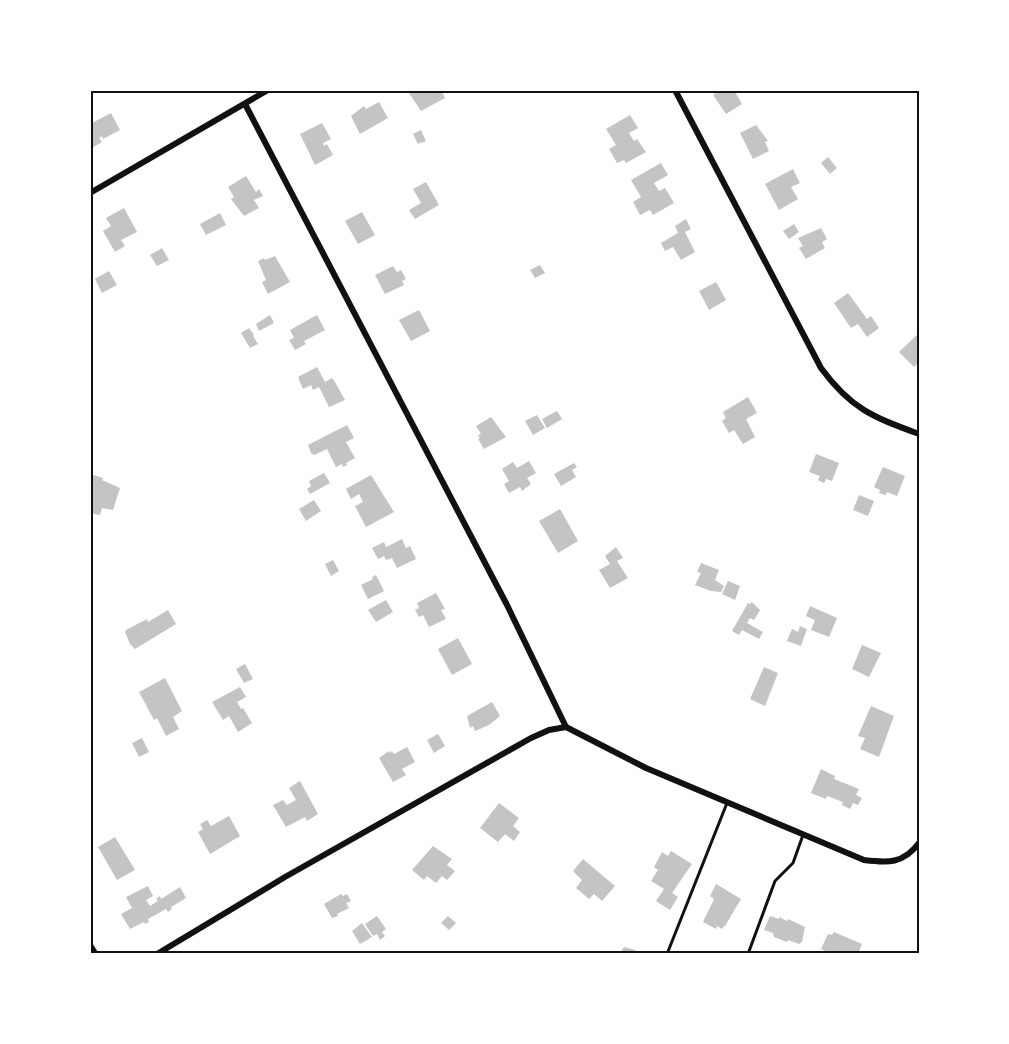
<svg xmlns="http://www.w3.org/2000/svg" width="1009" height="1044" viewBox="0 0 1009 1044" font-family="'Archivo Narrow',sans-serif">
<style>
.building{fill:#c4c4c4}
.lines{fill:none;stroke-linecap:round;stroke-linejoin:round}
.service{stroke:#111;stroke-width:3}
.minor{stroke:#111;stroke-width:6}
.tertiary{stroke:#111;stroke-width:7}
.neatline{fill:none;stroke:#111;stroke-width:2}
</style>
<rect width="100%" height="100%" fill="#fff"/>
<g class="building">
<polygon points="415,90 441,90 445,98 421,111 409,93"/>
<polygon points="713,90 734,90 742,104 726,114 713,95 715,94"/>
<polygon points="379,102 388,118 360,134 351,116 364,106 366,109"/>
<polygon points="111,113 120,130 103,139 102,136 99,138 102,142 90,149 90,124"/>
<polygon points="630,115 638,128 629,133 634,141 637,139 646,152 626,163 624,160 617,163 609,149 616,145 606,129"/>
<polygon points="322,123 331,139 323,143 324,146 327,144 333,155 315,165 300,134"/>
<polygon points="756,125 768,141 765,142 769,151 753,159 740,133"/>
<polygon points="421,130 426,141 418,144 413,134"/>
<polygon points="828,157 837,168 830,174 821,163"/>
<polygon points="661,163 668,175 654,183 659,191 665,188 674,203 653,215 650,210 640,215 633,202 641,197 631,180"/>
<polygon points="793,169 800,183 791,187 798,199 779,210 765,184"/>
<polygon points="246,176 256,192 259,189 263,196 254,200 259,208 244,216 231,199 234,197 228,187"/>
<polygon points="426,182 439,205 415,219 409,210 421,203 413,189"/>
<polygon points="124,208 137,232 121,240 125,246 115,252 103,231 111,226 106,218"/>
<polygon points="362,212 375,235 358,244 345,221"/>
<polygon points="220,213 226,225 206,235 200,224"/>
<polygon points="686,219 691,229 685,232 695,252 681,260 673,247 665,251 661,243 678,233 675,226"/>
<polygon points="794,224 799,232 789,239 783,231"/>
<polygon points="821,228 827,239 822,242 825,248 806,259 799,248 803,246 798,238"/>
<polygon points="162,248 169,260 157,266 150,255"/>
<polygon points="275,256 290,282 268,294 262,282 266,280 258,261 264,258 265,260"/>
<polygon points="540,265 545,273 535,278 530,270"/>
<polygon points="393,266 397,272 401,270 406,279 402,281 404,285 385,294 375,275"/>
<polygon points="109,271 117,285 102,293 95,279"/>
<polygon points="716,282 726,300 709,310 699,291"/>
<polygon points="848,293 867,319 871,316 879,328 867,337 858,324 851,328 834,303"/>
<polygon points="419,310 430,331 411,341 399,320"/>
<polygon points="270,315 274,323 259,331 256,324"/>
<polygon points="317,315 325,330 304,341 306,344 295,350 289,340 294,338 290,330"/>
<polygon points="249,328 254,335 253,336 258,344 250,348 241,333"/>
<polygon points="919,333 919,362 914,367 899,352"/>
<polygon points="317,367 325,382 332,378 335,382 345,400 329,407 319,387 313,390 311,385 303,389 298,377"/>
<polygon points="748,397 757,413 746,419 755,437 743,444 734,430 729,433 722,421 726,418 723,412"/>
<polygon points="557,411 562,419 547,428 542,419"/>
<polygon points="537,415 545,428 533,435 525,421"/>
<polygon points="491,417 506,437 484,449 478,439 480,438 478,435 481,434 476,426"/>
<polygon points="347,425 354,438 346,442 355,458 346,463 347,465 343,467 342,464 336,467 327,449 314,455 311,453 308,445"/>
<polygon points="816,454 839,463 832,481 826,479 824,483 818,480 820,476 809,472"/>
<polygon points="529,461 536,473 527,478 531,484 522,491 520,487 509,493 504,484 509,481 502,469 513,462 517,468"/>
<polygon points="574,463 577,467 572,470 576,477 561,486 554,474"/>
<polygon points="883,467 905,476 897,496 887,492 886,495 879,493 880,490 874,487"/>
<polygon points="324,473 330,483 310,494 307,489 311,486 309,481"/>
<polygon points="90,474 103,478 102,480 120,488 113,510 102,508 100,515 90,513"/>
<polygon points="371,475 394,512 366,527 355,506 363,502 359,494 351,499 346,489"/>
<polygon points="859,495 874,501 868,516 853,510"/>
<polygon points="314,500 321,511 306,521 299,509"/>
<polygon points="560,509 578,541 558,553 539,521"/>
<polygon points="402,539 406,548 410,546 416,559 397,568 392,558 386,560 384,556 378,559 372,548 384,542 386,547"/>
<polygon points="616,547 623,558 617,561 628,578 610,588 599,570 610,564 605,556"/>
<polygon points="333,560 339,571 331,576 325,564"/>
<polygon points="701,563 719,570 715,580 724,586 721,592 711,591 695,585 701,573 697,572"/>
<polygon points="376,575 384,591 368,599 361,585 373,579 372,577"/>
<polygon points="728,581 740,586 735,600 722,594"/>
<polygon points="436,593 445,609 441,610 446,619 429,627 423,615 419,617 415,610 419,608 417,603"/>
<polygon points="386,600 393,612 376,622 368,610"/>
<polygon points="752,602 760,610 754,620 750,618 747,623 763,632 759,639 742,630 739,635 732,631 748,603 750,604"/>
<polygon points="810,606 837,618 829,637 811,630 815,620 806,616"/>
<polygon points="168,610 176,624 135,649 130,644 125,632 126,630 147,619 148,622"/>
<polygon points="800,626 807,629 801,646 787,641 792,629 798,632"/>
<polygon points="458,638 472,664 452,675 438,649"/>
<polygon points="862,645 881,653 869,677 852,669"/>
<polygon points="245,664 253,679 244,683 236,669"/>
<polygon points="764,667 778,673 765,706 750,699"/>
<polygon points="165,678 182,711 173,717 179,729 166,736 157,718 154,720 139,692"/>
<polygon points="240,687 246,697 237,702 241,709 243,708 252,723 238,732 229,716 223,720 212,702"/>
<polygon points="492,702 500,716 489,725 475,731 473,726 470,728 467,716"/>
<polygon points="871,706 894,716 879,757 860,749 865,738 858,736"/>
<polygon points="438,734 445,746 434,753 427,740"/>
<polygon points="142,738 149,752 139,757 132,743"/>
<polygon points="407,747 415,762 402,769 406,775 393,782 379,758 389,751 390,753 392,751 394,754"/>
<polygon points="821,769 835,776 834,779 859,789 856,795 862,798 858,805 853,803 850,809 842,805 843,802 827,796 826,799 811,793"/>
<polygon points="300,781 318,814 307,821 305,817 286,827 273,805 283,800 287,805 296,800 289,788"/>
<polygon points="499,803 519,818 513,826 520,832 514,841 505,834 498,842 480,828"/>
<polygon points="229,816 240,836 210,854 198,832 203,829 200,824 207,820 211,826"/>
<polygon points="115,837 135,870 117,880 98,847"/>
<polygon points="433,846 452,859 447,865 455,871 447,880 442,876 436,883 427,876 424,880 412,870"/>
<polygon points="671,851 692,864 672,893 678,897 670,910 656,901 664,889 651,881 658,870 654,867 662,852 668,856"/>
<polygon points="583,859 615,886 602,901 594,894 589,899 576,888 582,880 573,871"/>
<polygon points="716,884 741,899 725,926 724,926 722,929 717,926 716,929 703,922 714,899 710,896"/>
<polygon points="148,886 153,896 146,900 150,906 158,901 156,899 160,896 161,899 180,887 186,898 171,907 172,909 168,912 166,909 148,919 149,922 145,924 144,922 130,929 121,914 132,908 126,897"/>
<polygon points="341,894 343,896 347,894 351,901 346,903 349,908 337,914 338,916 332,918 324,904"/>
<polygon points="377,916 386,929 382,932 385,936 380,940 377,934 373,936 365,924"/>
<polygon points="448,916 456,923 449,930 441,923"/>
<polygon points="770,916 779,919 779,917 787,921 788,919 805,927 802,942 799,944 788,940 787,942 774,937 773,933 764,930"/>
<polygon points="362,923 372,937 360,944 352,931"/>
<polygon points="834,932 862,944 858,954 832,954 821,949 828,934 832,935"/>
<polygon points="624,947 632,949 645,954 620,954"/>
</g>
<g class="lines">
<g class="service">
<polyline points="667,954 727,803"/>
<polyline points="748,954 775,881 793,863 803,835"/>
</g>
<g class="minor">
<path d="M 675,90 L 821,368 C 851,409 873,417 919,434"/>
<polyline points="245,104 507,605 566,727"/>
<polyline points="90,193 268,90"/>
<path d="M 157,954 L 285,877 L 531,738 L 549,730 L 566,727 L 646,768 L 864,860 C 888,863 903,864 919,843"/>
</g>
<polyline class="tertiary" points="90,946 95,954"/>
</g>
<rect width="1009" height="1044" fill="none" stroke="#ffffff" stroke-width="183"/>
<rect x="92" y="92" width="826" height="860" class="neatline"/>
</svg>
